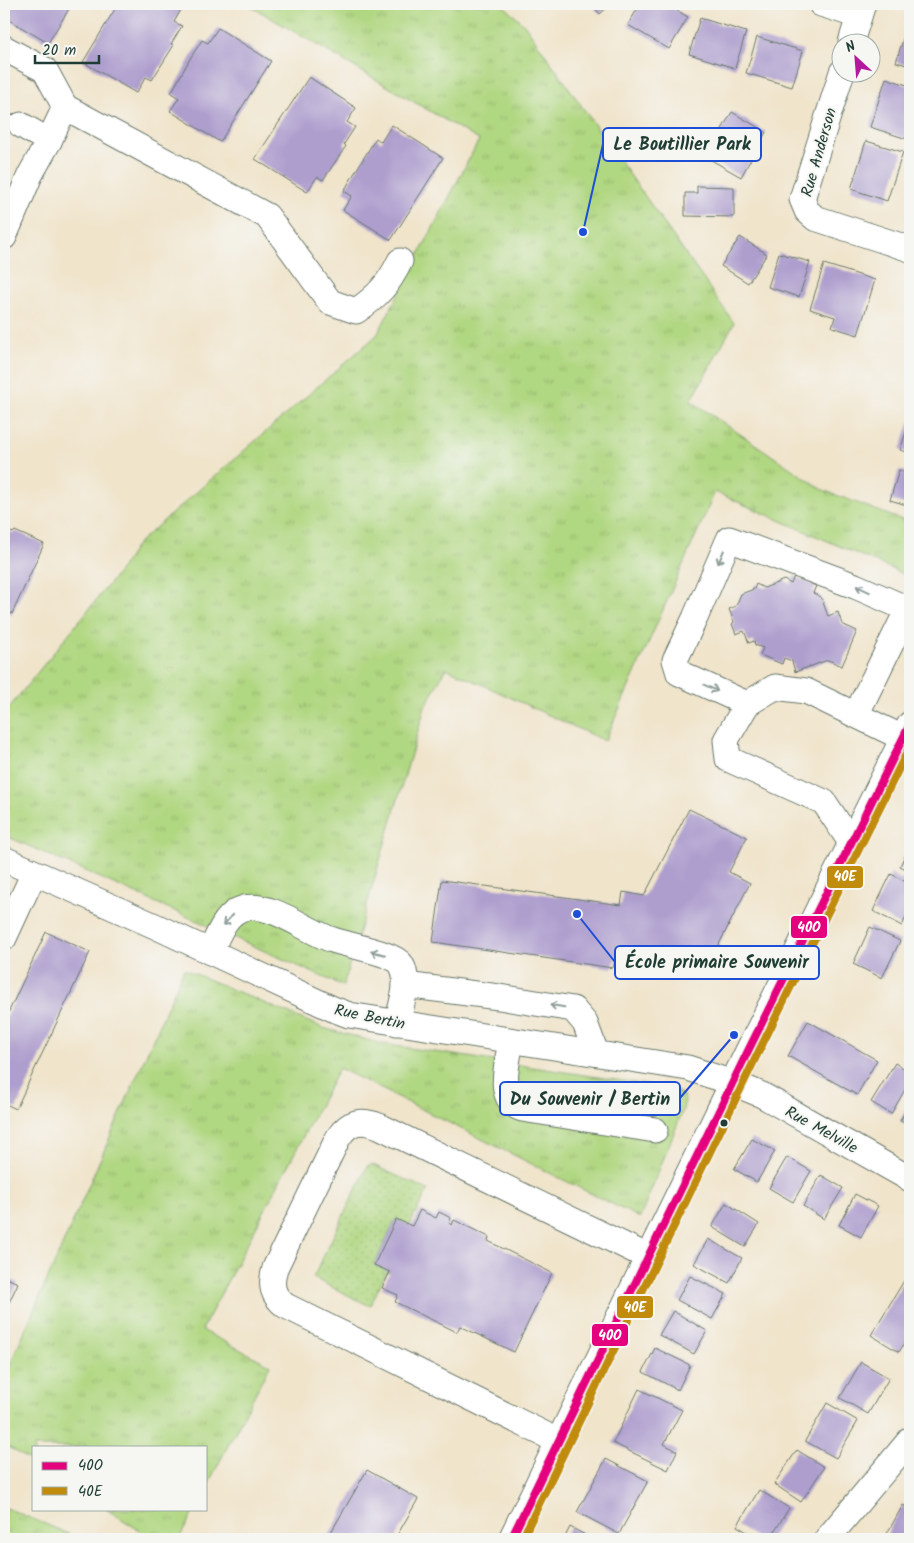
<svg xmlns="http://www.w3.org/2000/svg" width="914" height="1543" viewBox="0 0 914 1543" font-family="Kalam,sans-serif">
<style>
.grass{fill:url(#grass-dots);stroke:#688a5a}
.park{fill:url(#park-tufts);stroke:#688a5a}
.building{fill:#ad9ece}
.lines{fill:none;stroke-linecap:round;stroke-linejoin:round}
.minor-casing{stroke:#687769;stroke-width:27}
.minor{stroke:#fff;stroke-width:25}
.bus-1-casing{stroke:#f6f6f2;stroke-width:11}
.bus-2-casing{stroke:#f6f6f2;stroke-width:11}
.bus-1{stroke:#e5007d;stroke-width:8}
.bus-2{stroke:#c18c0d;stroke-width:8}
.oneway{stroke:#8f9e9a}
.bus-dot{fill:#1f3d34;stroke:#f6f6f2;stroke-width:2}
.labels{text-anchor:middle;stroke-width:4;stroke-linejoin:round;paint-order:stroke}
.street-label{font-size:16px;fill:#1f3d34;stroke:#f6f6f2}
.leader{fill:none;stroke:#1d4ed8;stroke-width:2}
.callout-dot{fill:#1d4ed8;stroke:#f6f6f2;stroke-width:2}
.callout{fill:#f6f6f2;stroke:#1d4ed8;stroke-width:2}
.callout-label{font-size:18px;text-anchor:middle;font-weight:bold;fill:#1f3d34}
.line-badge{stroke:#f6f6f2;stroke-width:2}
.badge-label{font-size:14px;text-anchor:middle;font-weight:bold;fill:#fff}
</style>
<defs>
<pattern id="grass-dots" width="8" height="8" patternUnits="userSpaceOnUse" patternTransform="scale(1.25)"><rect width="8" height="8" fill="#b0d781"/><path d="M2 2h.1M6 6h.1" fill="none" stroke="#97b970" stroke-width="1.8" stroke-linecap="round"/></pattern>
<pattern id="park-tufts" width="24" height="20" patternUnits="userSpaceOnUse" patternTransform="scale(1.25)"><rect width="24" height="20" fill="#b0d781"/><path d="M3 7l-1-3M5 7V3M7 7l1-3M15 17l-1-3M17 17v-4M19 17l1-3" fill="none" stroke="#97b970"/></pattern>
</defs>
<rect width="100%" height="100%" fill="#f6f6f2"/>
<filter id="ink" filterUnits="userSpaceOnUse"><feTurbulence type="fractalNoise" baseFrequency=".02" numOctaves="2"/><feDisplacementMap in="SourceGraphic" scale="10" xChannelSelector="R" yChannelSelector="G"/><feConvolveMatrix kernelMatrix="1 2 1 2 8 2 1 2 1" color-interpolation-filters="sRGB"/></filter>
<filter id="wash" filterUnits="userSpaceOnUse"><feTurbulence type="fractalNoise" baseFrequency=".0096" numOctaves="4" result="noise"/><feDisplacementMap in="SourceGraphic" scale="20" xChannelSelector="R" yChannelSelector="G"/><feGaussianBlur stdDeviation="1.12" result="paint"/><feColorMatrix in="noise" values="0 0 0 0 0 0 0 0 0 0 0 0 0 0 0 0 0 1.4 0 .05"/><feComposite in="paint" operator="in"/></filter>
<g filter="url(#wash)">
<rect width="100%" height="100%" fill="#f0e4cb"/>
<polygon class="grass" points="371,1164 428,1190 409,1225 396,1219 374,1265 390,1272 386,1273 370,1306 313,1278 368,1165 370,1166"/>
<g class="park">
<polygon points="247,4 502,4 524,24 734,323 691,401 823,490 910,523 910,577 715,492 605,741 446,668 425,707 343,986 4,835 4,714 122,568 137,544 377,335 479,140"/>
<polygon points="184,969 323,1028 383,1044 669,1088 682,1094 685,1100 683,1110 640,1218 339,1068 202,1330 270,1365 206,1488 206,1447 34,1447 34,1463 4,1444 4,1378"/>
<polygon points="4,1507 81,1539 4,1539"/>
<polygon points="106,1509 195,1509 179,1539 153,1539"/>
</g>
<g id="blocks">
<g class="building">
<polygon points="4,4 72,4 48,43 4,17"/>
<polygon points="118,4 176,4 182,8 174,22 182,26 171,44 174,45 152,80 146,77 136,93 83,62"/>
<polygon points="591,4 611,4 600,14"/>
<polygon points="640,4 666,4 688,17 669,49 628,25"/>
<polygon points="910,17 910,66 896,62"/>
<polygon points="700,18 746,32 735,68 689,54"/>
<polygon points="218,28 271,61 220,142 170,111 179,98 171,93 191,57 202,40 208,43"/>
<polygon points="757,37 803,51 792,87 746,73"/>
<polygon points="309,77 356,108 347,122 355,127 344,144 346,146 323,180 317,177 307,192 255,159"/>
<polygon points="886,78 910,86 910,127 907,139 870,127"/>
<polygon points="732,112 766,132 741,177 706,157"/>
<polygon points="392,125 443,158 391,240 343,210 352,196 344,191 354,174 376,138 381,142"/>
<polygon points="866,141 903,152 887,201 851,189"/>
<polygon points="697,186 734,187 734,217 685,216 685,193 697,193"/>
<polygon points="740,237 767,254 748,283 721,266"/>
<polygon points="779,253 810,262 799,297 768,287"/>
<polygon points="824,264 875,280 858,335 832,327 835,317 810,309"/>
<polygon points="910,421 910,453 900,450"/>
<polygon points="899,470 910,473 910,506 890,500"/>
<polygon points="4,529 13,533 15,531 44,544 12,614 4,610"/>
<polygon points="794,576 816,586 813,593 821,597 828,616 838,612 842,624 857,631 842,666 828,660 795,672 792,661 784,658 782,664 760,655 763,648 755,645 754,641 749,643 744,631 736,634 732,624 734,622 729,609 736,606 741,594 754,589 756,584 764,588 784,580 791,584"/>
<polygon points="689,809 747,837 729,872 750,883 704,974 615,959 613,968 433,942 442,880 621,905 623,892 644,896"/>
<polygon points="910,845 910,871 900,866"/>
<polygon points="891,874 910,884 910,908 902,926 873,911"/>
<polygon points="870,927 900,941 882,978 853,964"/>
<polygon points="46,932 90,952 16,1109 4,1103 4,1022"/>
<polygon points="808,1021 877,1060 857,1095 788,1056"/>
<polygon points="895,1063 910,1072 910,1081 891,1114 871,1102"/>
<polygon points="910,1102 910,1126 900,1121"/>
<polygon points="752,1139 775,1151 757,1182 734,1169"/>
<polygon points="787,1157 811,1171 793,1202 769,1188"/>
<polygon points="821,1175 843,1188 824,1219 803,1206"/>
<polygon points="855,1194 878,1206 861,1237 839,1225"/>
<polygon points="726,1203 759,1224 745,1247 712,1227"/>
<polygon points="420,1210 436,1218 439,1212 451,1218 449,1223 452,1225 454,1220 489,1237 488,1241 552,1273 514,1352 460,1326 457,1332 395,1302 398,1295 382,1288 390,1272 374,1265 396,1219 412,1226"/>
<polygon points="708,1239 742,1258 729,1283 694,1264"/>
<polygon points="910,1271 910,1334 899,1352 871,1335"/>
<polygon points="690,1276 726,1294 712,1319 677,1300"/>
<polygon points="4,1277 18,1283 5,1311 4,1310"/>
<polygon points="673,1311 707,1331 694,1354 659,1335"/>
<polygon points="655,1348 690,1365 678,1390 643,1372"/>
<polygon points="861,1362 889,1378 868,1414 840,1398"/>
<polygon points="639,1389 682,1410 664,1444 677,1451 668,1470 613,1443"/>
<polygon points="827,1403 858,1421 836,1458 805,1441"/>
<polygon points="797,1450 824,1467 801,1502 774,1484"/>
<polygon points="606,1459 648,1481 619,1534 577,1512"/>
<polygon points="367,1470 418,1499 395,1539 327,1539"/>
<polygon points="759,1490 789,1508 770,1539 759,1539 737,1526"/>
<polygon points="903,1505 910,1509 910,1539 884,1539"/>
<polygon points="570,1527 593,1539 564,1539"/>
</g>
</g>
</g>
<g filter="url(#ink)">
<use href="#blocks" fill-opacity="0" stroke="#687769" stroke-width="1"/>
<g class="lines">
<g class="minor-casing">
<g id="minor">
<polyline points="821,4 859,16"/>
<polyline points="851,42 863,4"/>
<polyline points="4,48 45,70 65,107"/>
<polyline points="842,72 802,199 807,211 815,218 910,249"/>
<polyline points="21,125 49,141"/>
<path d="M 4,237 L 30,175 L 49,141 L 65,107 L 267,216 L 330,302 L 356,311 C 377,297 389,284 400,261"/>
<polyline points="747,704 726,740 728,759 824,802 852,844"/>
<polyline points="856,715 908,609"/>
<polyline points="903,738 806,691 775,687 747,704 679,673 675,660 695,618 729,539 855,586 910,610"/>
<polyline points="4,859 155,926 333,1009 349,1015 419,1026 688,1068 733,1083 762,1095 910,1179"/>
<polyline points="4,938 34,873"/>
<path d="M 210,952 C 218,936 225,913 244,908 C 272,902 307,932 333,940 C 347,945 393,953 401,964 C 411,980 401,1005 397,1023"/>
<polyline points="405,985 499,997 573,1009 585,1023 596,1053"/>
<path d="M 511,1041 C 508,1062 495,1100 522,1109 L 655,1130"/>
<path d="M 558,1441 L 286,1306 C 272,1296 270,1285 275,1268 L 338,1138 C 349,1121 361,1119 379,1126 L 648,1257"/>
<polyline points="511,1539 747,1053 910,724"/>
<polyline points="827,1539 910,1440"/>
</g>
</g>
<use href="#minor" class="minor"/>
<g class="bus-1-casing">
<polyline id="bus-1" points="511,1539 747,1053 910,724"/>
</g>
<g class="bus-2-casing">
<polyline id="bus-2" points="522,1539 756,1057 910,746"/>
</g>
<use href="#bus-1" class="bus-1"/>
<use href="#bus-2" class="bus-2"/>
</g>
<defs><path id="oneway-shaft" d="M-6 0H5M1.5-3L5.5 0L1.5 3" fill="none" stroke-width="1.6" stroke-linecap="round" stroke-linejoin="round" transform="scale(1.25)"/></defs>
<g class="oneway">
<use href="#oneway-shaft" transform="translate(721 557) rotate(113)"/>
<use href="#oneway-shaft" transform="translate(863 589) rotate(-156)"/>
<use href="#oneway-shaft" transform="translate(711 688) rotate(25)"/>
<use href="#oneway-shaft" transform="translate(228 920) rotate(133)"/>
<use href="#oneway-shaft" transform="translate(378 953) rotate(-166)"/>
<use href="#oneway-shaft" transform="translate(557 1006) rotate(-170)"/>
</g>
</g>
<circle class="bus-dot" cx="724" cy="1123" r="4.5"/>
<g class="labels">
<g class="street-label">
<text transform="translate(818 152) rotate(-74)" y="6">Rue Anderson</text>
<text transform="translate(370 1016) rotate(12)" y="6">Rue Bertin</text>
<text transform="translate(822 1129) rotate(29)" y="6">Rue Melville</text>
</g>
</g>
<path class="leader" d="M583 232L603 144M577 914L615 962M734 1035L680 1098"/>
<g class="callout-dot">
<circle cx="583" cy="232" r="5"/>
<circle cx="577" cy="914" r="5"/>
<circle cx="734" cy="1035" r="5"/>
</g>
<g class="callout">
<rect x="603" y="128" width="158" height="33" rx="5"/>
<rect x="615" y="946" width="204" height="33" rx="5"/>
<rect x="500" y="1082" width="180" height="33" rx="5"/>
</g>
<g class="callout-label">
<text x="682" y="150">Le Boutillier Park</text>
<text x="717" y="968">École primaire Souvenir</text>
<text x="590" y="1105">Du Souvenir / Bertin</text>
</g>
<g class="line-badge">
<rect x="826" y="865" width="38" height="24" rx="5" fill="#c18c0d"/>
<rect x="790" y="915" width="38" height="24" rx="5" fill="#e5007d"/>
<rect x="616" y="1295" width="38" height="24" rx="5" fill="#c18c0d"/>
<rect x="591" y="1323" width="38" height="24" rx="5" fill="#e5007d"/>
</g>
<g class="badge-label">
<text x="845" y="881">40E</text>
<text x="809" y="932">40O</text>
<text x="635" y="1312">40E</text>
<text x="610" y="1340">40O</text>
</g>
<rect width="914" height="1543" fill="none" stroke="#f6f6f2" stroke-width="20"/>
<rect x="32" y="1446" width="175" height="65" fill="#f6f6f2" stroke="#a0aca6"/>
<rect x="42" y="1462" width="25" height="8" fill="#e5007d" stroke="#a0aca6"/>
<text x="78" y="1470" font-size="15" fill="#1f3d34">40O</text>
<rect x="42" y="1487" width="25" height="8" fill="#c18c0d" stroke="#a0aca6"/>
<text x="78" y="1496" font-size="15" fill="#1f3d34">40E</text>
<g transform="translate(856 58) rotate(334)"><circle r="24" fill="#f6f6f2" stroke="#a0aca6"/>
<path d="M0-4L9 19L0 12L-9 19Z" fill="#b5179e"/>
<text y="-8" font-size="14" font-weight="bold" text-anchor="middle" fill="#1f3d34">N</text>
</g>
<path d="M35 55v8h64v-8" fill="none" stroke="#1f3d34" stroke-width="2.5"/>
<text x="42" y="55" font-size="15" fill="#1f3d34" stroke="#f6f6f2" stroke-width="4" paint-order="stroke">20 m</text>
</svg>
